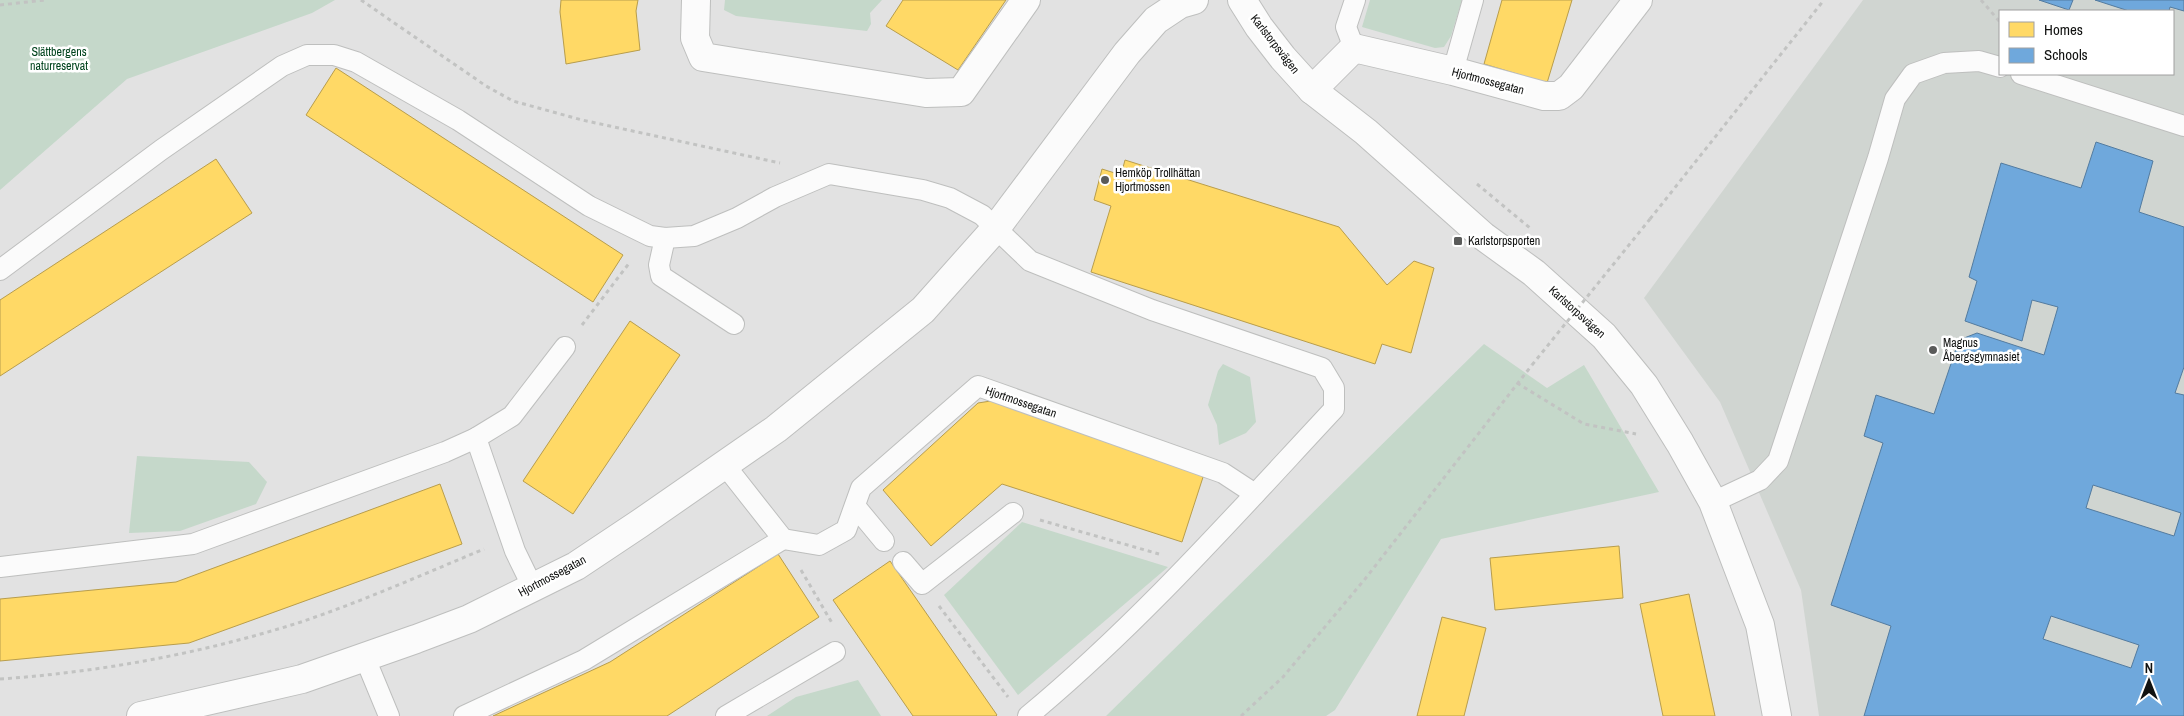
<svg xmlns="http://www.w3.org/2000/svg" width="2184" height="716" viewBox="0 0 2184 716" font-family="'Archivo Narrow',sans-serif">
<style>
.built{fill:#d0d5d1;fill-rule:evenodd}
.green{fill:#c5d8ca}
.homes{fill:#ffd966;stroke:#b89d4c}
.schools{fill:#6fa8dc;stroke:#537b9f;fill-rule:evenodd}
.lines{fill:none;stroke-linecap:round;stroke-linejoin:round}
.lane-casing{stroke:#bebfbe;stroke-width:22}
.street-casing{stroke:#bebfbe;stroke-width:30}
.secondary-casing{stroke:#bebfbe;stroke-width:30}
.path{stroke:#c2c3c2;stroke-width:3;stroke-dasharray:4 4;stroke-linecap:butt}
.lane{stroke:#fbfbfb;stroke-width:20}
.street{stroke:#fbfbfb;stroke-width:28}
.secondary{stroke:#fbfbfb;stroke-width:28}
.path-bridge{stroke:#c2c3c2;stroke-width:3;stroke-dasharray:4 4;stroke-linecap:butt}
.poi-dot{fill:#5a5b5a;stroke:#fff;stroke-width:2}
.labels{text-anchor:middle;stroke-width:5;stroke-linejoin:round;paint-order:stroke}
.street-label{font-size:12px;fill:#111211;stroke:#fff}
.park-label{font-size:12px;fill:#00431d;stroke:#fff}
.poi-label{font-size:12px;fill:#111211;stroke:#fff;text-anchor:start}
</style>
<rect width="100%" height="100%" fill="#e2e2e2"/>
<path class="built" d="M 1863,0 L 2184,0 L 2184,716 L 1819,716 L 1801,590 L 1720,402 L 1644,298 ZM 2000,11 L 2173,11 L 2173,74 L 2000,74 Z"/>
<g class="green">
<polygon points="0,0 335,0 312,13 127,79 0,190"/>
<polygon points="725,0 882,0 870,13 871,24 867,31 736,16 724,10"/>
<polygon points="1370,0 1462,0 1451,36 1444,47 1435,48 1362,27"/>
<polygon points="1484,344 1547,388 1584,365 1659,492 1441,539 1335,710 1326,716 1106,716"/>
<polygon points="1223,364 1250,377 1256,422 1246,433 1219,445 1217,425 1208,405 1218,371"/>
<polygon points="137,456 249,462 267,482 256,504 180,531 129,533"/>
<polygon points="1022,522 1168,567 1018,695 944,595"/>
<polygon points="858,680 881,716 767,716 796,697"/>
</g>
<g class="homes">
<polygon points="561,0 638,0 636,11 640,50 566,64 560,12"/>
<polygon points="903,0 1006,0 958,70 886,26"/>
<polygon points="1502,0 1572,0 1547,83 1484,64"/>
<polygon points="336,68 623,255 593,302 306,115"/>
<polygon points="216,159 252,213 0,376 0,300"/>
<polygon points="1125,160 1339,227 1387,285 1414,261 1434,268 1411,353 1382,344 1375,364 1091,272 1111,206 1094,200 1102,169 1121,175"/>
<polygon points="630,321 680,355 573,514 523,481"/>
<polygon points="997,400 1205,471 1182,542 1002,484 931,546 883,490 978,403"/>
<polygon points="440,484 462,544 189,643 0,661 0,599 176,582"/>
<polygon points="1619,546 1623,598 1495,610 1490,558"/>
<polygon points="778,554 819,617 667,716 493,716 610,662"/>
<polygon points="890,561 997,715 996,716 913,716 833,600"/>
<polygon points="1689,594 1715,716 1663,716 1640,604"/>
<polygon points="1442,617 1486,628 1464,716 1417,716"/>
</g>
<g class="schools">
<polygon points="2039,0 2073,0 2069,10"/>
<polygon points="2095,0 2184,0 2184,11 2170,7 2169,11 2129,11"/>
<path d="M 2096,142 L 2153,161 L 2139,212 L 2184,227 L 2184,367 L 2175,393 L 2184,395 L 2184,716 L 1864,716 L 1891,626 L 1831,605 L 1883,443 L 1864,436 L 1876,395 L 1934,414 L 1959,340 L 1977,333 L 2044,355 L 2058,307 L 2032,300 L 2022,341 L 1965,321 L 1977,281 L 1969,277 L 2001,163 L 2081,188 ZM 2093,485 L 2181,513 L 2174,536 L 2086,508 ZM 2051,616 L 2139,645 L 2131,668 L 2043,639 Z"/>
</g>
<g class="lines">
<g class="lane-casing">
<g id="lane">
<polyline points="1354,48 1346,27 1355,0"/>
<polyline points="1453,71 1473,0"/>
<polyline points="2021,74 2184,126"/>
<polyline points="665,238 659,265 661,276 734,324"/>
<path d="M 0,270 L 161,150 L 282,66 L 307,55 L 334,55 L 356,62 L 458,120 L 589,206 L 650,236 L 665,238 L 694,236 L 737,218 L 775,197 L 829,174 L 923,190 L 950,198 L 982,215 L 1030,261 L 1152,310 L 1322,368 L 1334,388 L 1334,409 C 1236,514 1139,624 1028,716"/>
<polyline points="476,438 515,551 533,588"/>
<polyline points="1713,502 1760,480 1778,461 1878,158 1895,99 1913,74 1944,63 1979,61 2000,67"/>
<polyline points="855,506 884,541"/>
<polyline points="783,539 819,545 846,530 861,488 978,386 1223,473 1255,494"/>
<polyline points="903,562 922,584 1013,513"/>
<polyline points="0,567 193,544 445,452 476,438 512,416 565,347"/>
<polyline points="365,658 389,716"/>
<polyline points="464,716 584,660 783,539 724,464"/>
<polyline points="726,716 835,652"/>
</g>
</g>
<g class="street-casing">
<g id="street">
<polyline points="696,0 695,38 703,57 926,93 961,92 1026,0"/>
<polyline points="1312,90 1354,48 1453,71 1544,96 1559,96 1571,87 1638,0"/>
<polyline points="141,716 302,679 416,639 469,619 576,566 639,524 776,429 923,310 996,228 1127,53 1156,20 1180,4 1194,0"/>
</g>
</g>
<g class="secondary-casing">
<polyline id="secondary" points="1242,0 1259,27 1283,58 1312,90 1366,132 1483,236 1534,273 1604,336 1644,385 1680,443 1713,502 1760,625 1777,716"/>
</g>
<g class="path">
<polyline points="361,0 486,86 513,101 582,120 780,163"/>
<polyline points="1981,0 2000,22"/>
<polyline points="0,5 45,0"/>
<polyline points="1477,184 1530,228"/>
<polyline points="1650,219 1824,0"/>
<polyline points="582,325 630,262"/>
<polyline points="1517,383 1584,424 1636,434"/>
<polyline points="1040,520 1159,554"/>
<polyline points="801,570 832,623"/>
<polyline points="939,606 1008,697"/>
<path d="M 0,679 C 102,672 203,653 301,622 C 363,601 424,574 484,549"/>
<polyline points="1241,716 1283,677 1365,579 1532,365"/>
</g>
<use href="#lane" class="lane"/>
<use href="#street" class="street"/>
<use href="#secondary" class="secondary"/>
<polyline class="path-bridge" points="1532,365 1650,219"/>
</g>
<g class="poi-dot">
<circle cx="1105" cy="180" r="5"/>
<rect x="1453" y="236" width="10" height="10" rx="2.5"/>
<circle cx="1933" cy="350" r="5"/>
</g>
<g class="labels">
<g class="street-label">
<text transform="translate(1275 44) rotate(52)" y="4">Karlstorpsvägen</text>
<text transform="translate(1488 81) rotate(15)" y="4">Hjortmossegatan</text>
<text transform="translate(1577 312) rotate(42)" y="4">Karlstorpsvägen</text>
<text transform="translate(1021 402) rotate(19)" y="4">Hjortmossegatan</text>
<text transform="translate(552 576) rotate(-28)" y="4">Hjortmossegatan</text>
</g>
<g class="park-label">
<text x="59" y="56">Slättbergens<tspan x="59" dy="14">naturreservat</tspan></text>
</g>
<g class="poi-label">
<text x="1115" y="177">Hemköp Trollhättan<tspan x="1115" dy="14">Hjortmossen</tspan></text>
<text x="1468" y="245">Karlstorpsporten</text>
<text x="1943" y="347">Magnus<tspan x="1943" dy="14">Åbergsgymnasiet</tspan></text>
</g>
</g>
<rect x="1999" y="10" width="175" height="65" fill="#ffffff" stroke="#a0a0a0"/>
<rect x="2009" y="22" width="25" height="15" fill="#ffd966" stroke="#a0a0a0"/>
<text x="2044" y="35" font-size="15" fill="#111211">Homes</text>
<rect x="2009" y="48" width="25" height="15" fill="#6fa8dc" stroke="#a0a0a0"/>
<text x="2044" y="60" font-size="15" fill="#111211">Schools</text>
<g transform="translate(2149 681)" stroke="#ffffff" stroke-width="4" paint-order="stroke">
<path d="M0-4L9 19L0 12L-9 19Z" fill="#111211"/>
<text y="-8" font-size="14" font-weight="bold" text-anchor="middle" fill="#111211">N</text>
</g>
</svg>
